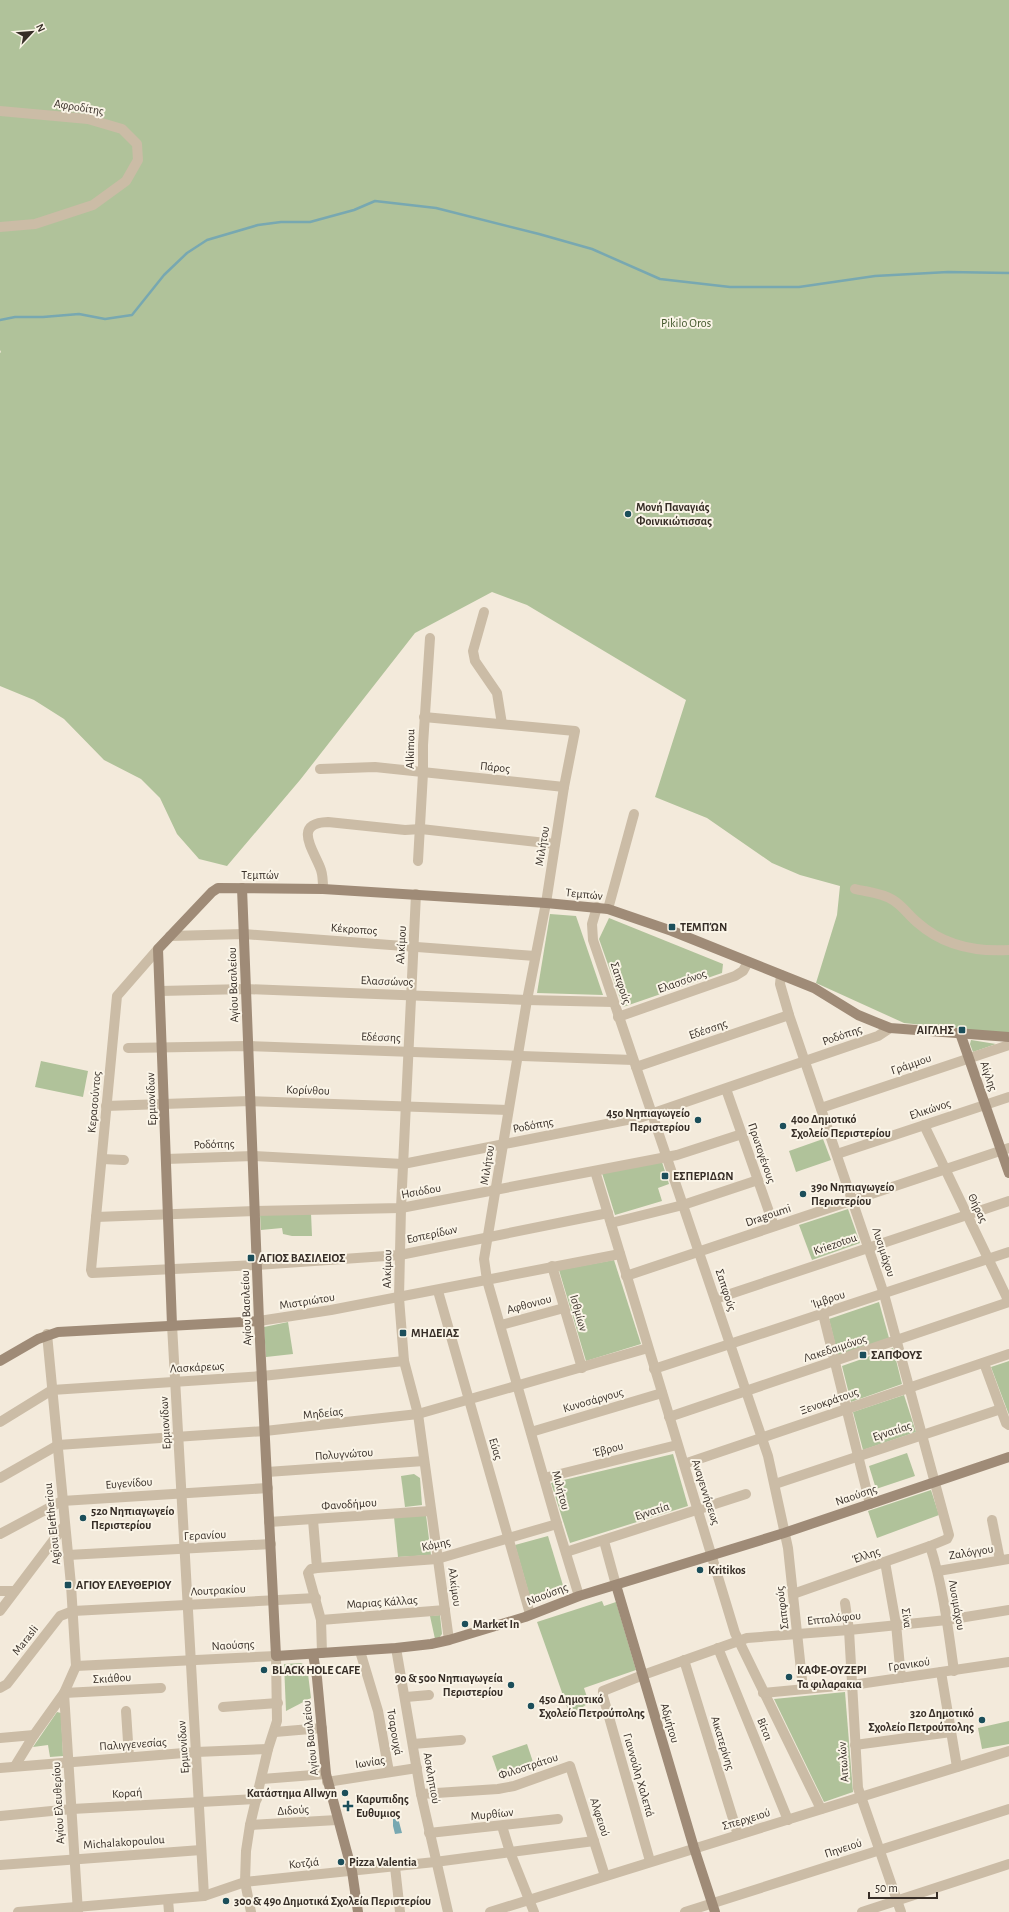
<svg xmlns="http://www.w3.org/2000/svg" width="1009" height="1912" viewBox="0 0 1009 1912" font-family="'Alegreya Sans',sans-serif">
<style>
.green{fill:#b0c29a}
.water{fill:#78a8b1}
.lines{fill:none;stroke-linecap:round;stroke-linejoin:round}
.stream{stroke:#78a8b1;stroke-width:2.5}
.street{stroke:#cbbca6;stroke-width:10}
.secondary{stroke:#9f8b77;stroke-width:10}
.poi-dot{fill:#1b4e5a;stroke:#faf4e7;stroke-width:1.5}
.labels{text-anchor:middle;stroke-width:4;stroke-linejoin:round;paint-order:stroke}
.street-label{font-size:12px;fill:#372e27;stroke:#faf4e7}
.park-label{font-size:12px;fill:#41562a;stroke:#faf4e7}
.poi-label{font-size:12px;font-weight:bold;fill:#372e27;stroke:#faf4e7;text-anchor:start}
</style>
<rect width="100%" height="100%" fill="#f3eadb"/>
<g class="green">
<polygon points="0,0 1009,0 1009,1034 904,1023 816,983 837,915 840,886 800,875 772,863 707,818 655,797 686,700 527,605 492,592 415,633 300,780 227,866 199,859 177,834 160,798 141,779 104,760 64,719 34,700 0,686 0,353 1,352 0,350"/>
<polygon points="550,914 576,916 603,995 537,993"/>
<polygon points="609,918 723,964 722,973 623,1007 599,939"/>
<polygon points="971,1040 996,1044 973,1052 970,1044"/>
<polygon points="41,1061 88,1071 83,1097 35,1087"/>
<polygon points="823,1139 831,1160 796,1172 789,1151"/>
<polygon points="662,1162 669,1184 658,1188 662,1201 615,1215 602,1173"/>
<polygon points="848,1209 860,1243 812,1260 799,1225"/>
<polygon points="311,1213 312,1236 292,1236 283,1234 282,1228 261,1230 260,1215"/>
<polygon points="614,1260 641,1344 586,1361 559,1270"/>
<polygon points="879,1302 889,1338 838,1356 829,1319"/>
<polygon points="288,1322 293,1354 266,1357 264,1327"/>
<polygon points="893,1348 902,1384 851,1402 842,1366"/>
<polygon points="1009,1361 1009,1415 991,1367"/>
<polygon points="904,1395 916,1432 863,1450 853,1412"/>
<polygon points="907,1453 915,1476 876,1489 869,1466"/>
<polygon points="673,1454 688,1506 570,1543 551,1483"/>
<polygon points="414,1474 420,1478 422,1505 405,1507 401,1476"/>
<polygon points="931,1490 939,1515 877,1538 868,1511"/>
<polygon points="426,1515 431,1555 398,1557 394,1517"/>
<polygon points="548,1536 565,1592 531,1601 515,1545"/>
<polygon points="602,1601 604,1606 616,1602 636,1670 584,1688 589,1703 570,1715 537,1622"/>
<polygon points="440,1615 442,1634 439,1638 435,1639 430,1616"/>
<polygon points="301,1663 307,1666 311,1698 286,1711 284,1664"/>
<polygon points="845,1692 853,1792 824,1802 774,1699"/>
<polygon points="57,1712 61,1713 63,1756 50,1757 48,1745 33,1747"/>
<polygon points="1009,1721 1009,1744 982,1749 978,1728"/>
<polygon points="527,1744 534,1765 499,1776 492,1756"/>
</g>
<polygon class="water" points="398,1818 402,1833 395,1834 393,1826 393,1819"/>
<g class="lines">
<polyline class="stream" points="0,320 15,317 43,317 79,314 105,319 132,315 164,275 187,253 207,240 258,225 281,222 310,222 354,210 375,201 436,208 539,234 592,249 660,279 730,287 799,287 875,276 948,272 1009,273"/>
<g class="street">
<polyline points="0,111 88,119 122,129 137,144 138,160 126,181 93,205 35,224 0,227"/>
<polyline points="484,612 473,651 475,661 497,693 502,724"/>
<polyline points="424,717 575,731 564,787 546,903 527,1000 484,1259 487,1280 557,1524 579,1596"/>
<polyline points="320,769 375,767 564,787"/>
<polyline points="418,861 423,773 423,745 430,638"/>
<path d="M 323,889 C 323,883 323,876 321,870 C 315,852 291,823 328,822 L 405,830 L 421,829 L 555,844"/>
<path d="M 855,889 C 867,892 882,893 893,900 C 903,906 909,916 918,923 C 944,946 975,952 1009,950"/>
<polyline points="416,894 401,1208 399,1298 404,1361 418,1414 449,1640"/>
<polyline points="597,907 592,924 593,940 768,1456 788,1548 803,1689"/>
<polyline points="608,909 634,814"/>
<polyline points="170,936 244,934 535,956"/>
<polyline points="158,949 117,996 91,1270 92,1273 257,1265 400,1255 608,1213"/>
<polyline points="781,975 780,984 789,1015 884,1294 949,1535 947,1539 930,1546 793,1594"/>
<polyline points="160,991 246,989 527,1000 613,1002"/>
<polyline points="618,1017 735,976 743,971 748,962"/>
<polyline points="128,1048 248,1046 633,1060"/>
<polyline points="636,1067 789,1015"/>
<polyline points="726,1089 774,1226"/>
<polyline points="106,1106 250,1101 508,1110"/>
<polyline points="821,1108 1009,1045"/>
<polyline points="924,1125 1009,1302"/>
<polyline points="837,1154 1009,1097"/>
<polyline points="102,1159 124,1160"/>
<polyline points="166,1159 253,1156 403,1164 642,1117 878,1036 890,1028"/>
<polyline points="595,1171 735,1633 821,1809"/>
<polyline points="96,1217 255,1211 401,1208 677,1155 742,1134"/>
<polyline points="611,1223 683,1205 758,1180"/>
<polyline points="552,1266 582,1368"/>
<polyline points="626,1276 1009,1148"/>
<polyline points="438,1291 530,1614"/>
<polyline points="715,1299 1009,1201"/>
<polyline points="823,1314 870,1504"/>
<polyline points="259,1321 331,1310 620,1254"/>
<polyline points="172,1325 204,1896"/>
<polyline points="501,1325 564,1308"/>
<polyline points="984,1363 1006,1423 1009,1425"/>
<polyline points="654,1369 1009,1252"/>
<polyline points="669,1417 1009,1302"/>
<polyline points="0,1422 52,1390 262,1376 404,1361"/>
<polyline points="531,1432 662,1393"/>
<polyline points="684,1464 1009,1354"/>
<polyline points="267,1472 424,1461"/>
<polyline points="0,1478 58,1445 265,1431 418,1414 648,1348"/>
<polyline points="544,1478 677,1445"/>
<polyline points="775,1484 1001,1409"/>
<polyline points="313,1520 317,1568 311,1569 308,1573 321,1620 322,1653"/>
<polyline points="992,1520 1000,1560"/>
<polyline points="269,1522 430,1511"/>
<polyline points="0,1534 62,1501 268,1488"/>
<polyline points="604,1541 616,1585"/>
<path d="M 930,1546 C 943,1586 948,1628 954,1671"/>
<polyline points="566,1552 746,1494"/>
<polyline points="68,1555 271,1544"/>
<polyline points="885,1562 896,1624 901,1678"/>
<polyline points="317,1568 437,1559 557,1524"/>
<polyline points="938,1571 1009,1559"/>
<polyline points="0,1591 14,1591"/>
<polyline points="845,1603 849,1630 858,1788 901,1912"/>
<polyline points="0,1611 65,1525"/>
<polyline points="321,1620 445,1610"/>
<polyline points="396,1648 421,1794 448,1912"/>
<polyline points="718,1648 788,1820"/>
<polyline points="360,1651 378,1711 389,1772"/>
<polyline points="684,1660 738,1835"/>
<polyline points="76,1666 276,1656 277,1721 268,1749 250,1825 246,1851 245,1882 251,1912"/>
<polyline points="941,1672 957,1767"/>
<polyline points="0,1688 7,1684 60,1616 73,1611 316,1598"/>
<polyline points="763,1693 859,1684 1009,1662"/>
<polyline points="406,1697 429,1695"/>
<polyline points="223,1707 278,1703"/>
<polyline points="126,1711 129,1757"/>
<polyline points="275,1732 322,1728"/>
<polyline points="0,1738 34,1735"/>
<polyline points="413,1744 461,1740"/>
<polyline points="855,1745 951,1732"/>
<polyline points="15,1766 34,1735 64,1693 76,1666 71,1585 47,1334"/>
<polyline points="0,1768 196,1752 268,1749"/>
<polyline points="262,1779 326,1774"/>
<polyline points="327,1782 417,1768"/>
<polyline points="421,1794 498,1789 514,1786 570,1766 605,1876"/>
<polyline points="0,1816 72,1809 257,1799"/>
<polyline points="250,1825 337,1820"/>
<polyline points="502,1826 510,1852 534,1912"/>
<polyline points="429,1833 558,1819"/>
<polyline points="650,1861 603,1696 603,1691 643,1675 747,1638 849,1630 947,1620 1009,1610"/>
<polyline points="0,1865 201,1850"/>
<polyline points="395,1867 400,1912"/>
<polyline points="168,1900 169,1912"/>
<polyline points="18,1912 204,1896 245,1882 435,1862 594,1841"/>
<polyline points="78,1912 64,1693 161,1688"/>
<polyline points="490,1912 1009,1751"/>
<polyline points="685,1912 1009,1809"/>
<polyline points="862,1912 1009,1864"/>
</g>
<g class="secondary">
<polyline points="242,888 259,1321 276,1656 396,1648 431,1644 449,1640 525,1617 579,1596 784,1533 1009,1457"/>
<polyline points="960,1033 1009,1173"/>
<polyline points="172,1325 158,949 212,892 218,888 323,889 546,903 608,909 672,931 814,988 858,1015 890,1028 1009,1037"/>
<polyline points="0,1361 38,1339 58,1332 259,1321"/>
<polyline points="616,1585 694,1848 715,1912"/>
<polyline points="313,1654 317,1678 326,1774 352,1871 358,1912"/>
</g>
</g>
<g class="poi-dot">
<circle cx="628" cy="514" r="4"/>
<rect x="668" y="923" width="8" height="8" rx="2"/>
<rect x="958" y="1026" width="8" height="8" rx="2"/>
<circle cx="698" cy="1120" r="4"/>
<circle cx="783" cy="1126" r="4"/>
<rect x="661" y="1172" width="8" height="8" rx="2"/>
<circle cx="803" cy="1194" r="4"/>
<rect x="247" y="1254" width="8" height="8" rx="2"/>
<rect x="399" y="1329" width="8" height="8" rx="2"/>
<rect x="859" y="1351" width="8" height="8" rx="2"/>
<circle cx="83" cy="1518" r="4"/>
<circle cx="700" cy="1570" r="4"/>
<rect x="64" y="1581" width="8" height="8" rx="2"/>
<circle cx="465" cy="1624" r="4"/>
<circle cx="264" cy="1670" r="4"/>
<circle cx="789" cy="1677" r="4"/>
<circle cx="511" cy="1685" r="4"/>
<circle cx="531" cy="1706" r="4"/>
<circle cx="982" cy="1720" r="4"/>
<circle cx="345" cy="1793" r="4"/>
<path d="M346 1800h4v4h4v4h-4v4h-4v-4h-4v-4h4z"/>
<circle cx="341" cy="1862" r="4"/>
<circle cx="226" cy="1901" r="4"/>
</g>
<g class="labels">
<g class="street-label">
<text transform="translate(79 107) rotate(9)" y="4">Αφροδίτης</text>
<text transform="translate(410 749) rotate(-89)" y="4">Alkimou</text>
<text transform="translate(495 767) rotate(6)" y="4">Πάρος</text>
<text transform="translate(542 846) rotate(-81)" y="4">Μιλήτου</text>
<text x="260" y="879">Τεμπών</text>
<text transform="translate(584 894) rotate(6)" y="4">Τεμπών</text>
<text transform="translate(354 929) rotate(4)" y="4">Κέκροπος</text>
<text transform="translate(401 945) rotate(-87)" y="4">Αλκίμου</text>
<text transform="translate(387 981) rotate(2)" y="4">Ελασσώνος</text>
<text transform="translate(682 981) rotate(-19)" y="4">Ελασσόνος</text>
<text transform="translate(621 983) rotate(72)" y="4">Σαπφούς</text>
<text transform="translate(233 985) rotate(-92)" y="4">Αγίου Βασιλείου</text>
<text transform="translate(708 1029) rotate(-19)" y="4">Εδέσσης</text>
<text transform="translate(842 1035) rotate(-19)" y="4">Ροδόπης</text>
<text transform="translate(381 1037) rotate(2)" y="4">Εδέσσης</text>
<text transform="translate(911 1064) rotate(-19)" y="4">Γράμμου</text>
<text transform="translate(989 1076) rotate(71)" y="4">Αίγλης</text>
<text transform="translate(308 1090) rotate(2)" y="4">Κορίνθου</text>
<text transform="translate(151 1099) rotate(-92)" y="4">Ερμιονίδων</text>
<text transform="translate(94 1102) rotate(-85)" y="4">Κερασούντος</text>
<text transform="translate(930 1109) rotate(-18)" y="4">Ελικώνος</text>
<text transform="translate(533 1125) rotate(-11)" y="4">Ροδόπης</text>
<text transform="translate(214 1144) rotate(-2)" y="4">Ροδόπης</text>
<text transform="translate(762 1153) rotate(71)" y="4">Πρωτογένους</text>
<text transform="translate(487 1165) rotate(-81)" y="4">Μιλήτου</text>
<text transform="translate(421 1191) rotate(-10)" y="4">Ησιόδου</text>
<text transform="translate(978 1208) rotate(64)" y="4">Θήρας</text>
<text transform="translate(768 1215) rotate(-19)" y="4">Dragoumi</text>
<text transform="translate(432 1234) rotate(-12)" y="4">Εσπερίδων</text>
<text transform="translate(835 1244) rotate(-19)" y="4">Kriezotou</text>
<text transform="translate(884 1252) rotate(72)" y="4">Λυσιμάχου</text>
<text transform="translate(387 1269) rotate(-89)" y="4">Αλκίμου</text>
<text transform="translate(726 1290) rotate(72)" y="4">Σαπφούς</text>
<text transform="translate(828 1299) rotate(-18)" y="4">Ίμβρου</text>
<text transform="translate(307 1301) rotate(-9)" y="4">Μιστριώτου</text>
<text transform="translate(529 1304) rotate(-15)" y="4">Αφθονιου</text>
<text transform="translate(246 1308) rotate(-92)" y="4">Αγίου Βασιλείου</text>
<text transform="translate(579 1313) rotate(74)" y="4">Ισθμίων</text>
<text transform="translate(835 1348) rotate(-18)" y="4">Λακεδαιμόνος</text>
<text transform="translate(197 1367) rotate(-3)" y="4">Λασκάρεως</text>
<text transform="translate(593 1400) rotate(-16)" y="4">Κυνοσάργους</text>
<text transform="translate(829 1401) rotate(-19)" y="4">Ξενοκράτους</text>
<text transform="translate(323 1413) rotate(-6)" y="4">Μηδείας</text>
<text transform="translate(165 1423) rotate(-93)" y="4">Ερμιονίδων</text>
<text transform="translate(892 1431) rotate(-18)" y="4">Εγνατίας</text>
<text transform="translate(496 1449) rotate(74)" y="4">Εύας</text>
<text transform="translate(608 1449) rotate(-14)" y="4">Έβρου</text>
<text transform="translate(344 1454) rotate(-4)" y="4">Πολυγνώτου</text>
<text transform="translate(129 1483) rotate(-4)" y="4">Ευγενίδου</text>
<text transform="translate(561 1490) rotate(75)" y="4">Μιλήτου</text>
<text transform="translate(706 1492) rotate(72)" y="4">Αναγεννήσεως</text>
<text transform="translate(856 1495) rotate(-19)" y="4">Ναούσης</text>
<text transform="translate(349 1504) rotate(-4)" y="4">Φανοδήμου</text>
<text transform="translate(652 1511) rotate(-18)" y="4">Εγνατία</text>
<text transform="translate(52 1524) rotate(-96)" y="4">Agiou Eleftheriou</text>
<text transform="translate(205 1535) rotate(-3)" y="4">Γερανίου</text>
<text transform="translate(436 1544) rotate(-12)" y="4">Κόμης</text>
<text transform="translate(971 1552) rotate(-9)" y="4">Ζαλόγγου</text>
<text transform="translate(866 1555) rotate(-19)" y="4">Έλλης</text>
<text transform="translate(455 1587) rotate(82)" y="4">Αλκίμου</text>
<text transform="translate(218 1590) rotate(-3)" y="4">Λουτρακίου</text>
<text transform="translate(547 1594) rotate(-21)" y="4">Ναούσης</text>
<text transform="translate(382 1602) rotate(-4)" y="4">Μαριας Κάλλας</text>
<text transform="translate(957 1605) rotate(80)" y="4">Λυσιμάχου</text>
<text transform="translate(782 1608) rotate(-97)" y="4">Σαπφούς</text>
<text transform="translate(834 1618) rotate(-6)" y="4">Επταλόφου</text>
<text transform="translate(907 1618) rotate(82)" y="4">Σίνα</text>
<text transform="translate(25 1640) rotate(-52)" y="4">Marasli</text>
<text transform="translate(233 1645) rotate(-3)" y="4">Ναούσης</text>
<text transform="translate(909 1664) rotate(-8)" y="4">Γρανικού</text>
<text transform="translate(112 1678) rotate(-3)" y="4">Σκιάθου</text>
<text transform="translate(670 1723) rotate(74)" y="4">Αδμήτου</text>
<text transform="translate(765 1729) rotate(68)" y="4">Βίτσι</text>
<text transform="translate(395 1732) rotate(80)" y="4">Τσαρουχά</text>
<text transform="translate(310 1738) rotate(-96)" y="4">Αγίου Βασιλείου</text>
<text transform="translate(723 1743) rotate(73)" y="4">Αικατερίνης</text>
<text transform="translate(133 1744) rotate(-4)" y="4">Παλιγγενεσίας</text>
<text transform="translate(183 1747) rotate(-94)" y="4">Ερμιονίδων</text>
<text transform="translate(370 1762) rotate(-9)" y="4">Ιωνίας</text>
<text transform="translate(843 1762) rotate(-94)" y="4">Αιτωλών</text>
<text transform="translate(528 1766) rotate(-18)" y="4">Φιλοστράτου</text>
<text transform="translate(639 1775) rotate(74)" y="4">Γιαννούλη Χαλεπά</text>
<text transform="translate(432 1778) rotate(80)" y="4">Ασκληπιού</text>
<text transform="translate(127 1793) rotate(-4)" y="4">Κοραή</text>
<text transform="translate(58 1803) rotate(-93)" y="4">Αγίου Ελευθερίου</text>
<text transform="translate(293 1810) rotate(-4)" y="4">Διδούς</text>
<text transform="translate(492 1814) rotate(-6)" y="4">Μυρθίων</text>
<text transform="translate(600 1817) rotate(72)" y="4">Αλφειού</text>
<text transform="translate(746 1819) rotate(-17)" y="4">Σπερχειού</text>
<text transform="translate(124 1842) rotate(-4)" y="4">Michalakopoulou</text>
<text transform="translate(843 1848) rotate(-18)" y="4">Πηνειού</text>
<text transform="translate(304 1863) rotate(-6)" y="4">Κοτζιά</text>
</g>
<g class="park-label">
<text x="686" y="327">Pikilo Oros</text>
</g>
<g class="poi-label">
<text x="636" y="511">Μονή Παναγιάς<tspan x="636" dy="14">Φοινικιώτισσας</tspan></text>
<text x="680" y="931">ΤΕΜΠΏΝ</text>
<text x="954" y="1034" text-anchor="end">ΑΙΓΛΗΣ</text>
<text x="690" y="1117" text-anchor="end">45ο Νηπιαγωγείο<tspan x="690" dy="14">Περιστερίου</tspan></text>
<text x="791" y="1123">40ο Δημοτικό<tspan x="791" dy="14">Σχολείο Περιστερίου</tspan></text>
<text x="673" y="1180">ΕΣΠΕΡΙΔΩΝ</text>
<text x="811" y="1191">39ο Νηπιαγωγείο<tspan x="811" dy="14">Περιστερίου</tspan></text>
<text x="259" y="1262">ΑΓΙΟΣ ΒΑΣΙΛΕΙΟΣ</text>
<text x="411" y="1337">ΜΗΔΕΙΑΣ</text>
<text x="871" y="1359">ΣΑΠΦΟΥΣ</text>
<text x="91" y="1515">52ο Νηπιαγωγείο<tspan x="91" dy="14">Περιστερίου</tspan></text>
<text x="708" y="1574">Kritikos</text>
<text x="76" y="1589">ΑΓΙΟΥ ΕΛΕΥΘΕΡΙΟΥ</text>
<text x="473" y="1628">Market In</text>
<text x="272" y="1674">BLACK HOLE CAFE</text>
<text x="797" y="1674">ΚΑΦΕ-ΟΥΖΕΡΙ<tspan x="797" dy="14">Τα φιλαρακια</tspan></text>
<text x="503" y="1682" text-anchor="end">9ο &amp; 50ο Νηπιαγωγεία<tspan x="503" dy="14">Περιστερίου</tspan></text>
<text x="539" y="1703">45ο Δημοτικό<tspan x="539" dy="14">Σχολείο Πετρούπολης</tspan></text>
<text x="974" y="1717" text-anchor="end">32ο Δημοτικό<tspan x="974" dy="14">Σχολείο Πετρούπολης</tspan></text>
<text x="337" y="1797" text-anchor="end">Κατάστημα Allwyn</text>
<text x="356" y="1803">Καρυπιδης<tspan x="356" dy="14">Ευθυμιος</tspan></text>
<text x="349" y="1866">Pizza Valentia</text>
<text x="234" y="1905">30ο &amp; 49ο Δημοτικά Σχολεία Περιστερίου</text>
</g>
</g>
<g transform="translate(32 32) rotate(64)" stroke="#faf4e7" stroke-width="3" paint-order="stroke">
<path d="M0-3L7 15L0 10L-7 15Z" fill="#372e27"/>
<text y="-6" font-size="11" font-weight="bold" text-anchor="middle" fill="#372e27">N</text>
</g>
<path d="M869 1892v6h68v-6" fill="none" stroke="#372e27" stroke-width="2"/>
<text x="875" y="1892" font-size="12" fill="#372e27" stroke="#faf4e7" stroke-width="3" paint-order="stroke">50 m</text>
</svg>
